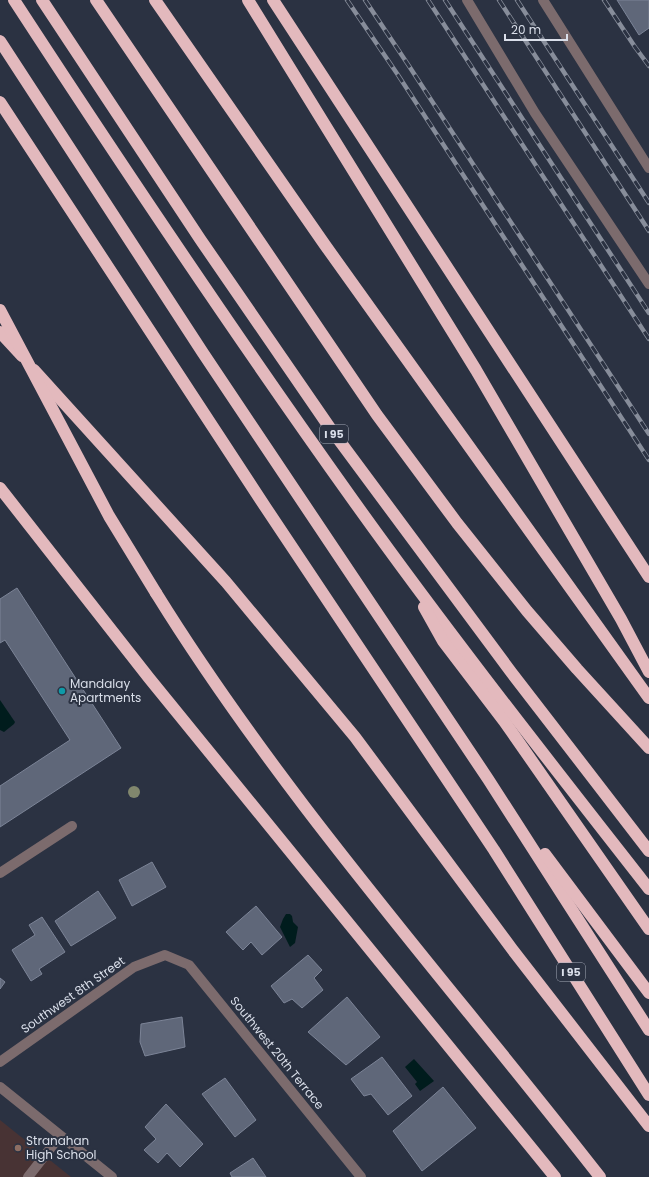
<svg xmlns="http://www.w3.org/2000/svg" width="649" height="1177" viewBox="0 0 649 1177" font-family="Poppins,sans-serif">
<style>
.education{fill:#483334}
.water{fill:#001c1d}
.building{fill:#5f6779;stroke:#7c8497}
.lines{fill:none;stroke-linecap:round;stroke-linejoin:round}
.minor{stroke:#7c6b6d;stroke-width:10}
.highway{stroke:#e3b9bd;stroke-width:12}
.rail-casing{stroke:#878d9a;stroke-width:4.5}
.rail{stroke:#2b3242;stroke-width:3;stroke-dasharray:9;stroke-linecap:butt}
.highway-bridge{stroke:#e3b9bd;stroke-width:12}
.tree{fill:#81876d}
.culture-dot{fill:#0f9aa8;stroke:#2b3242;stroke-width:1.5}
.education-dot{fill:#8d6e63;stroke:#2b3242;stroke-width:1.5}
.labels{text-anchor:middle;stroke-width:4;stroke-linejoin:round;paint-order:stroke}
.shield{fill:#2b3242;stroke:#a6abb8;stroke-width:1}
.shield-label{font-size:11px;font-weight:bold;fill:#dadfea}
.poi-label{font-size:12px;fill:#dadfea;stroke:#2b3242;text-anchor:start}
.street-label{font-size:12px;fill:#dadfea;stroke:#2b3242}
</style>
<rect width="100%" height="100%" fill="#2b3242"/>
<polygon class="education" points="0,1120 71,1177 0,1177"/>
<g class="water">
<polygon points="0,700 15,722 14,724 4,732 0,730"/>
<polygon points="286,914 290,914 292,916 293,922 298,927 295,943 290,947 280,927 283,919"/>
<polygon points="414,1059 434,1081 420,1091 415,1084 417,1082 405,1067"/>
</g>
<g class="building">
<polygon points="617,0 649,0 649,28 639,35"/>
<polygon points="17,588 121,748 0,827 0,786 70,740 5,640 0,643 0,599"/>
<polygon points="152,862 166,887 132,906 119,880"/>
<polygon points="98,891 116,918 71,946 55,921"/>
<polygon points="256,906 282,937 262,955 251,942 243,950 226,932"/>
<polygon points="42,917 65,952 39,969 42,974 31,981 12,950 35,935 29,925"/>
<polygon points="308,955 322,970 314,978 323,990 302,1008 292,999 284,1003 271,986"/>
<polygon points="0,978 5,982 0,989"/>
<polygon points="347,997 380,1037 346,1065 308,1032"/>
<polygon points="182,1017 185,1047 145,1056 140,1042 141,1024"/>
<polygon points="382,1057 412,1096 388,1115 371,1094 364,1096 351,1079"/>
<polygon points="225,1078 256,1120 235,1137 202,1094"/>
<polygon points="443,1087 476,1128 422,1171 393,1131"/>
<polygon points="166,1104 203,1144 180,1167 167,1153 158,1163 144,1150 156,1139 145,1127"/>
<polygon points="253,1158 266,1177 232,1177 230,1173"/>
</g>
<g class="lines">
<g class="minor">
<polyline points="467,0 535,113 649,284"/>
<polyline points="543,0 649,168"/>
<polyline points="0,873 72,826"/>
<polyline points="0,1062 134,967 165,955 189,965 361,1177"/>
<polyline points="0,1087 112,1177"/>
<polyline points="28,1177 60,1136"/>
</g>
<g class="highway">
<path d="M 14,0 C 124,169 236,336 353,500 C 448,633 549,761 649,889"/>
<polyline points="42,0 200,239 330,428 511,672 649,851"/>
<polyline points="96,0 377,415 457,523 527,611 577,669 649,748"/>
<polyline points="155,0 325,245 649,698"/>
<polyline points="248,0 476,370 621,619 649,672"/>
<polyline points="273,0 649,577"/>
<polyline points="0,41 203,353 488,779 649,1030"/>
<polyline points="0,102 266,508 494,850 649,1095"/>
<polyline points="0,332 22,356"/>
<polyline points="34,370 226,582 355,737 512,949 649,1126"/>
<polyline points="0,488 149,678 555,1177"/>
<path d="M 156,593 C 285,801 450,984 600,1177"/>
<polyline points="424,607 443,641 504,721 649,929"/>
<polyline points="545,854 649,993"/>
</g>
<g class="rail-casing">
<g id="rail">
<polyline points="347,0 398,75 649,460"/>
<polyline points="365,0 409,66 649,434"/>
<polyline points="428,0 649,339"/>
<polyline points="445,0 649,313"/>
<polyline points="499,0 649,231"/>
<polyline points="517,0 649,203"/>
<polyline points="604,0 635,47 649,66"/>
</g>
</g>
<use href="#rail" class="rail"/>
<polyline class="highway-bridge" points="0,310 109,516 156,593"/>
</g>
<circle class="tree" cx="134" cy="792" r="6"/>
<circle class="culture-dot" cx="62" cy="691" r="4"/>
<circle class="education-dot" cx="18" cy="1148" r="4"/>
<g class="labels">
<g class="shield">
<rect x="320" y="425" width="28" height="18" rx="3"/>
<rect x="557" y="963" width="28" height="18" rx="3"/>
</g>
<g class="shield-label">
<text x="334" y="438">I 95</text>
<text x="571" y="976">I 95</text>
</g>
<g class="poi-label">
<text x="70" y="688">Mandalay<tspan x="70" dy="14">Apartments</tspan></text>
<text x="26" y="1145">Stranahan<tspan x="26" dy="14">High School</tspan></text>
</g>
<g class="street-label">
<text transform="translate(73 995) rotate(-35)" y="4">Southwest 8th Street</text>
<text transform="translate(277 1053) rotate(51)" y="4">Southwest 20th Terrace</text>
</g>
</g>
<path d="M505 34v6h62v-6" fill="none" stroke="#dadfea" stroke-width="2"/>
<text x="511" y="34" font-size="12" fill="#dadfea" stroke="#2b3242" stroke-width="3" paint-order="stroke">20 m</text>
</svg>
